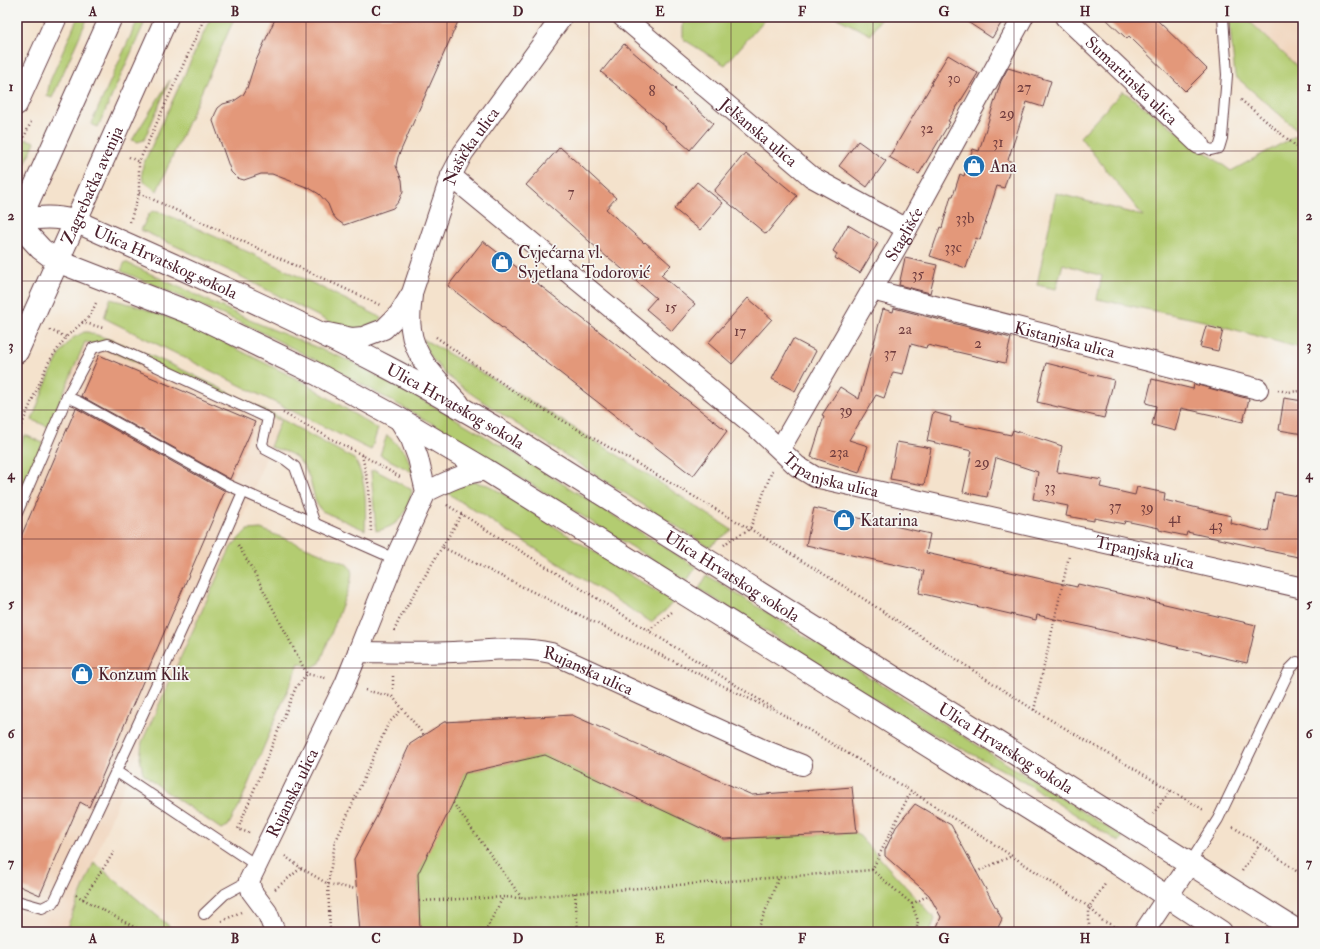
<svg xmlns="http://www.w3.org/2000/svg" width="1320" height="949" viewBox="0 0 1320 949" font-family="'IM FELL Double Pica',serif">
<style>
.built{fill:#f1d5bd}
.green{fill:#b3cc71;stroke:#7e764e}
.building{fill:#e3987a}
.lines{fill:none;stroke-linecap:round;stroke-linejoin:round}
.service-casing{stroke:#643c43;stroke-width:12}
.minor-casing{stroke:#643c43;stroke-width:22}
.tertiary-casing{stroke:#643c43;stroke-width:24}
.secondary-casing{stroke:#643c43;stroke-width:24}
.path{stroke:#643c43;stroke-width:2.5;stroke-dasharray:1 3;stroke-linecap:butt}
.service{stroke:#fff;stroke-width:10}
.minor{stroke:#fff;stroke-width:20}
.tertiary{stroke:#fff;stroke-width:22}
.secondary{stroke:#fff;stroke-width:22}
.grid{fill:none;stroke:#4a1f2b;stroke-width:1;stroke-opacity:0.55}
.labels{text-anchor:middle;stroke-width:3.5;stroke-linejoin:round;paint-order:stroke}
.number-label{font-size:15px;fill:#703d3f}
.street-label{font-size:17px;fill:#4a1f2b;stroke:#f6f6f2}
.poi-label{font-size:17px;fill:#4a1f2b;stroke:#f6f6f2;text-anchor:start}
.neatline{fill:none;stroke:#4a1f2b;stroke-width:1.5}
.grid-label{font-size:13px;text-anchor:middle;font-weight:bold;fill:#4a1f2b}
</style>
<rect width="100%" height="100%" fill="#f6f6f2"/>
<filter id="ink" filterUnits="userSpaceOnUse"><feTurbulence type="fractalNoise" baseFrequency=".025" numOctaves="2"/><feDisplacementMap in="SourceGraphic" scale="8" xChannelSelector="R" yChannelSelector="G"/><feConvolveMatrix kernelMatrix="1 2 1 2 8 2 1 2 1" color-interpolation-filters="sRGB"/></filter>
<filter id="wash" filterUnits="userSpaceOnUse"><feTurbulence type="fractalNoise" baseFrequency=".012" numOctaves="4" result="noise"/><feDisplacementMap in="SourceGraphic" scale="16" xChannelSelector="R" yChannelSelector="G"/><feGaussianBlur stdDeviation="0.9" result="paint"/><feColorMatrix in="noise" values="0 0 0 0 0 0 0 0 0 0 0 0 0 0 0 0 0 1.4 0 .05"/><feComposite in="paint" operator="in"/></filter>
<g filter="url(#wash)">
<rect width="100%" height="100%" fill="#f4e2cc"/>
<g class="built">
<polygon points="1245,17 1303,17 1303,72"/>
<polygon points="84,342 90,343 279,420 270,447 231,547 142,742 65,932 35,932 17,925 17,505"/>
</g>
<g class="green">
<polygon points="78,17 88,17 52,98 47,96 50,81"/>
<polygon points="139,17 147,17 98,127 91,124"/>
<polygon points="211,17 235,17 157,191 143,181 142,173 143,165"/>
<polygon points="683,17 767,17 725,65 683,39"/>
<polygon points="835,17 881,17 871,35"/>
<polygon points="1229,17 1245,17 1303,72 1303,349 1204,321 1097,299 1102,276 1063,264 1056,289 1037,285 1056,193 1143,216 1080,137 1123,91 1231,171 1301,133 1235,76"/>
<polygon points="170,80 144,140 138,142 132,140"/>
<path d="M 26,139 L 35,142 L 17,182 C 17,168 14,149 26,139 Z"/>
<path d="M 152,211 L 163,213 C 237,246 310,281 382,318 L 376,323 L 357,329 L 337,326 L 234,273 L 141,230 L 149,214 Z"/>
<polygon points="125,262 252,321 350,361 381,378 448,414 528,462 696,567 687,581 442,429 345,375 251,327 121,271"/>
<polygon points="110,299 134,305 191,326 305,383 378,429 371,450 104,318"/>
<path d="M 84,332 L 88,332 C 155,353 217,387 280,418 L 279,420 L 90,343 L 85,342 L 49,427 L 32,420 C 40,399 56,352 73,338 C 76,336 81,334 84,332 Z"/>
<polygon points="423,339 521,395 627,461 732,530 709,547 515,423 473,395 445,374 428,353"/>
<path d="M 281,419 L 354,459 C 367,478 366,508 365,530 L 322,511 C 316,505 315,499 313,491 C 310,478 304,461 291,454 C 285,451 277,449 270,447 Z"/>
<polygon points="25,435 43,443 17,505 17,452"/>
<polygon points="387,435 405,452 414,473 380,455"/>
<path d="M 375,470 L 412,490 C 408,513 400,526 376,531 L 371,471 Z"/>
<polygon points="473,482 488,485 500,492 673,602 665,611 651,622 444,491"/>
<path d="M 261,529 L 345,563 C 354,569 352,575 350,584 L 320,663 L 311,668 L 299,663 L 239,806 L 228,826 L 221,829 L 162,789 L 143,773 L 140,758 L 142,742 L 231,547 L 247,530 Z"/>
<polygon points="707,575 1123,837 1119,842 1014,776 926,730 869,696 699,589"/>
<polygon points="545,755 724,839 857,833 935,919 930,932 420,932 418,874 465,773"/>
<polygon points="94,862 176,932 65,932"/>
</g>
<g id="blocks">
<g class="building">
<polygon points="276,17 460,17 398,157 396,166 402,180 403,191 399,201 393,208 344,225 337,220 332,214 328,204 319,194 309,188 272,174 261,174 244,180 237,178 231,172 213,121 215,114 218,108 223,104 234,101 243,95 247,88 255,63"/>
<polygon points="960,17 1005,17 992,38"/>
<polygon points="1104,17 1154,17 1207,69 1185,91 1129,36 1127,39"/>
<polygon points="624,44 676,89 675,90 713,123 690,150 665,128 666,127 601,72"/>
<polygon points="948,55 978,73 948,121 950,122 919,174 889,157 932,84 931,83"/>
<polygon points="1008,68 1051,81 1043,107 1027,102 1008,160 1012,162 1004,188 997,186 980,240 976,238 966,268 930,256 940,227 942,228 951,196 953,196 960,174 964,176 973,149 979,151 1001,81"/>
<polygon points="858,141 886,161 867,187 839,166"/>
<polygon points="560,147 616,198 606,209 644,243 645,242 671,265 661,275 695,304 672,331 646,309 656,298 608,257 608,258 526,185"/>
<polygon points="745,153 797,196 766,234 714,191"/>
<polygon points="697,182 723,203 700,230 674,209"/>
<polygon points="848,225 878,243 860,273 835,258 837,254 833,251"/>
<polygon points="483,241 727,431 693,476 448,286"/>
<polygon points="905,258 937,265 930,293 899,285"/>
<polygon points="748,298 772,319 732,364 708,343"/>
<polygon points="894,308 1011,338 1005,363 927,345 926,348 911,344 903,374 893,372 884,398 876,395 849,440 868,446 859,473 811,457 824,416 822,415 840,387 859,399 883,309 893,312"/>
<polygon points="1206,326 1223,330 1218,351 1200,347"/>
<polygon points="793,339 816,351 795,391 772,379"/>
<polygon points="99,355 255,422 230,479 81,396"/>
<polygon points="1046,363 1114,380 1104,418 1037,402"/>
<polygon points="1152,379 1193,389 1194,384 1249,399 1243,422 1181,408 1175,431 1152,425 1156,406 1146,403"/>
<polygon points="1284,398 1303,401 1303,434 1279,430"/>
<polygon points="76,408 225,491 89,807 80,802 40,895 17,885 17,546"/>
<polygon points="933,412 951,417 950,422 1011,435 1013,430 1062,446 1057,472 1102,480 1100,487 1135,495 1137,487 1165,493 1164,500 1231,516 1230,523 1268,532 1275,492 1303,497 1303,558 1264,550 1264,549 1187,532 1186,536 1159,530 1159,528 1125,521 1124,524 1094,518 1094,521 1066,516 1068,506 1033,499 1038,472 996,458 987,497 963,492 972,451 927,441"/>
<polygon points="897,442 931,448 924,485 890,479"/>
<polygon points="814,508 930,534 926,553 1077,587 1078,584 1256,625 1247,663 1037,615 1036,620 919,593 924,571 806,545"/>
<polygon points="572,715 752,795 852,787 857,833 724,839 545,755 465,773 453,803 418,874 420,932 360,932 354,859 377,816 410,744 444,722"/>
<polygon points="915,804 951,825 1002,919 996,932 935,932 941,917 929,895 885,856 885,850 896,827"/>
</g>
</g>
</g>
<g filter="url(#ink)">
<use href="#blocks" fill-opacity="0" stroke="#643c43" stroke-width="1"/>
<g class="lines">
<g class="service-casing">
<g id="service">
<polyline points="1199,144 1211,150 1219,148 1222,138 1227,75 1223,17"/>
<polyline points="67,397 79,402 228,485 395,559"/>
<polyline points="17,513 67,397 93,348 108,344 268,418 262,444 265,449 286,460 295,467 315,524"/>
<polyline points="117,772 256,865"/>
<polyline points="1190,863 1218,819 1290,669 1297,662"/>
<path d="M 17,901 L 42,908 L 54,902 C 119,766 183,630 243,492"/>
<polyline points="204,914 225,894 249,881"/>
</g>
</g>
<g class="minor-casing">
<g id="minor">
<path id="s1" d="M 623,17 L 812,177 L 907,229"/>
<path id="s2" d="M 1065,17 L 1199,144"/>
<polyline points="17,105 57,17"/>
<path id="s3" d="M 451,176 L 757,428 L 797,466 L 815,477 L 1303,588"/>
<path id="s4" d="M 872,290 L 1258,389"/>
<path d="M 412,295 C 411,306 409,318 411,329 C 414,359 440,382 459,403"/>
<path id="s5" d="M 328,333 L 352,338 L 363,337 L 384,329 L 399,314 L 412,293 L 451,176 L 463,153 L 562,17"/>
<path id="s6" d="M 780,449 L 907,229 L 1023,17"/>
<path d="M 426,492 C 446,482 464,473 486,470"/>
<polyline points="358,652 395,559 426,492 418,458 411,439 398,418"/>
<path id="s7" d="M 275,932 L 267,912 L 252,892 L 249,881 L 345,684 L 358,652 C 389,652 421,654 453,652 C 486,651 518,646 551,653 L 764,750 L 802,765"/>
<polyline points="1144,932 1190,863"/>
</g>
</g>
<g class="tertiary-casing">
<g id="tertiary">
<path id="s8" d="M 1221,932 L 1118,864 L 486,470 L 398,418 L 317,374 L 193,314 L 57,261 L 41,249 L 29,236 L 20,220 C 42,217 54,216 75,221 C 180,268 286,314 387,367 C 429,389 470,413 511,437 L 1299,932"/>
</g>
</g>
<g class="secondary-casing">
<g id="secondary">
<polyline points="17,226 111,17"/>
<path id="s9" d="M 17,352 L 167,17"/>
</g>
</g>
<g class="path">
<polyline points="1241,100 1303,152"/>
<polyline points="17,152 31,122"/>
<polyline points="129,157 139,162"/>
<polyline points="139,193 380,305"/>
<polyline points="130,222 139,193 139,162 205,17"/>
<polyline points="82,322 103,328"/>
<polyline points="50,330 66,337"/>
<polyline points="436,337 522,397 750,529 853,592 1034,710 1204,810"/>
<polyline points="1278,390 1287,392 1303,391"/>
<polyline points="283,413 362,455 400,477"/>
<polyline points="17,436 48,363 66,337 90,316 97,301"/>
<polyline points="362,455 369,487 371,531"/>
<polyline points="447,505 782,714 911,791 1012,856 1089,907 1103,921 1123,930"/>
<polyline points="462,514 442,547 770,709"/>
<polyline points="238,545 254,572 307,674 326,678"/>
<polyline points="724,545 730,540 750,529 772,471"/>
<polyline points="649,630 672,612"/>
<polyline points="394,631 399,620 442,547"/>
<polyline points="365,690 393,697 424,735"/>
<polyline points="393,697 393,674"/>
<polyline points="1034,710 1069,556"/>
<polyline points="453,803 522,898 575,893 872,870 912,904 918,921 916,932"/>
<polyline points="1153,814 1171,790"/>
<polyline points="1233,827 1260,844 1303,876"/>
<polyline points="249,833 238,829 296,687 307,674"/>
<polyline points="285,856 301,868 328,884 356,889"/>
<polyline points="872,870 911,791"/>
<polyline points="1242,871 1260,844"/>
<polyline points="976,872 1012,856"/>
<polyline points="275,889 301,868"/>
<polyline points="575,893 578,932"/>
<polyline points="76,895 83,899 114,852"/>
<polyline points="83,899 143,932"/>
<polyline points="419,901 504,897 521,898"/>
<polyline points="912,904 929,895"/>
<polyline points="222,921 241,912"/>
<polyline points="330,932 328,884 335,843 388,724 402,709"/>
<polyline points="485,932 503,897"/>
<polyline points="757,932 779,877"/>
<polyline points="1086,932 1089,927 1089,907 1106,883"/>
</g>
<use href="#service" class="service"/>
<use href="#minor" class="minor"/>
<use href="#tertiary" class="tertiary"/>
<use href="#secondary" class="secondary"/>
</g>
</g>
<path class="grid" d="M 164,17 L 164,932M 306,17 L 306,932M 447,17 L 447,932M 589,17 L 589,932M 731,17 L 731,932M 873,17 L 873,932M 1014,17 L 1014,932M 1156,17 L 1156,932M 17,151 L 1303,151M 17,281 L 1303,281M 17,410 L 1303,410M 17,539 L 1303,539M 17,668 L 1303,668M 17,798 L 1303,798"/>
<defs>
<g id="shop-disc" transform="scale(1.15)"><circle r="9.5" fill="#1f6fb2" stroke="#f6f6f2"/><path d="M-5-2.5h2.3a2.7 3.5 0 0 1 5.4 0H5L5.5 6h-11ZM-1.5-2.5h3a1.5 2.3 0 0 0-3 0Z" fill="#fff"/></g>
</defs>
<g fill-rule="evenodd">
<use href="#shop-disc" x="974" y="166"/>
<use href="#shop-disc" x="502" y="262"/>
<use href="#shop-disc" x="844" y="520"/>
<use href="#shop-disc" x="82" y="674"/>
</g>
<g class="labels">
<g class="number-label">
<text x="954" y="83">30</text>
<text x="1024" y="92">27</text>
<text x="652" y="96">8</text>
<text x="1007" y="118">29</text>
<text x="927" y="133">32</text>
<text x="998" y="147">31</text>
<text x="571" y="197">7</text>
<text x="965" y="223">33b</text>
<text x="953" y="252">33c</text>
<text x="918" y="279">35</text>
<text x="671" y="312">15</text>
<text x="905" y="334">2a</text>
<text x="740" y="336">17</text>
<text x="978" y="348">2</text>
<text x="890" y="358">37</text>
<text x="846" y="415">39</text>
<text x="839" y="457">23a</text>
<text x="982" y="467">29</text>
<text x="1050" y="492">33</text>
<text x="1115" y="511">37</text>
<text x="1147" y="512">39</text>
<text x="1175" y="523">41</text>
<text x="1216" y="530">43</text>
</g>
<g class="street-label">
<text dy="6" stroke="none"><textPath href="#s2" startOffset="92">Sumartinska ulica</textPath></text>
<text dy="6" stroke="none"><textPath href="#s1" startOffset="178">Jelšanska ulica</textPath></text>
<text dy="6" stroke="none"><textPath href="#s5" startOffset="263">Našička ulica</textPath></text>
<text dy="6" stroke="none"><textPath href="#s9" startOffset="183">Zagrebačka avenija</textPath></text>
<text dy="6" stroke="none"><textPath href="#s6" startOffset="248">Staglišće</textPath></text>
<text dy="6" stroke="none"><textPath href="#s8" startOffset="1557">Ulica Hrvatskog sokola</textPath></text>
<text dy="6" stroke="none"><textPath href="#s4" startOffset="199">Kistanjska ulica</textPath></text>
<text dy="6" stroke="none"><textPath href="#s8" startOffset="1881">Ulica Hrvatskog sokola</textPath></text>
<text dy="6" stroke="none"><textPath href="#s3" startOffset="487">Trpanjska ulica</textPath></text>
<text dy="6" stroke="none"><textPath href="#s3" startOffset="811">Trpanjska ulica</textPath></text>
<text dy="6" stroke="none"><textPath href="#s8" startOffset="2206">Ulica Hrvatskog sokola</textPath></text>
<text dy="6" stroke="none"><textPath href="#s7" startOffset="546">Rujanska ulica</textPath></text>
<text dy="6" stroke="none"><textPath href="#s8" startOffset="2529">Ulica Hrvatskog sokola</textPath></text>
<text dy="6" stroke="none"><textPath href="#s7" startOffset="156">Rujanska ulica</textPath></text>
</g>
<g class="poi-label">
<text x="990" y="172">Ana</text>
<text x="518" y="258">Cvjećarna vl.<tspan x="518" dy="20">Svjetlana Todorović</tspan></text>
<text x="860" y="526">Katarina</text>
<text x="98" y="680">Konzum Klik</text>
</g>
</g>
<rect width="1320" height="949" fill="none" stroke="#f6f6f2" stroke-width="44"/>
<rect x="22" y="22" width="1276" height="905" class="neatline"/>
<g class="grid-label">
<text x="93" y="16">A</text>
<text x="235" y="16">B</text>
<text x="376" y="16">C</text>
<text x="518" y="16">D</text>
<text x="660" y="16">E</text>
<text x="802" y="16">F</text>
<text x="944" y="16">G</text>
<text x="1085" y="16">H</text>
<text x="1227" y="16">I</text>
<text x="11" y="91">1</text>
<text x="1309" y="91">1</text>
<text x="11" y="220">2</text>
<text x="1309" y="220">2</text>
<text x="11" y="350">3</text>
<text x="1309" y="350">3</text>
<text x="11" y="479">4</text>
<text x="1309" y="479">4</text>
<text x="11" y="608">5</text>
<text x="1309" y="608">5</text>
<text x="11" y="738">6</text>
<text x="1309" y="738">6</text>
<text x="11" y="867">7</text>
<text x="1309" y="867">7</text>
<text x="93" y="943">A</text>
<text x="235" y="943">B</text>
<text x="376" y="943">C</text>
<text x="518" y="943">D</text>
<text x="660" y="943">E</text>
<text x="802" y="943">F</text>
<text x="944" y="943">G</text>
<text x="1085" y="943">H</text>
<text x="1227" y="943">I</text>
</g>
</svg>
